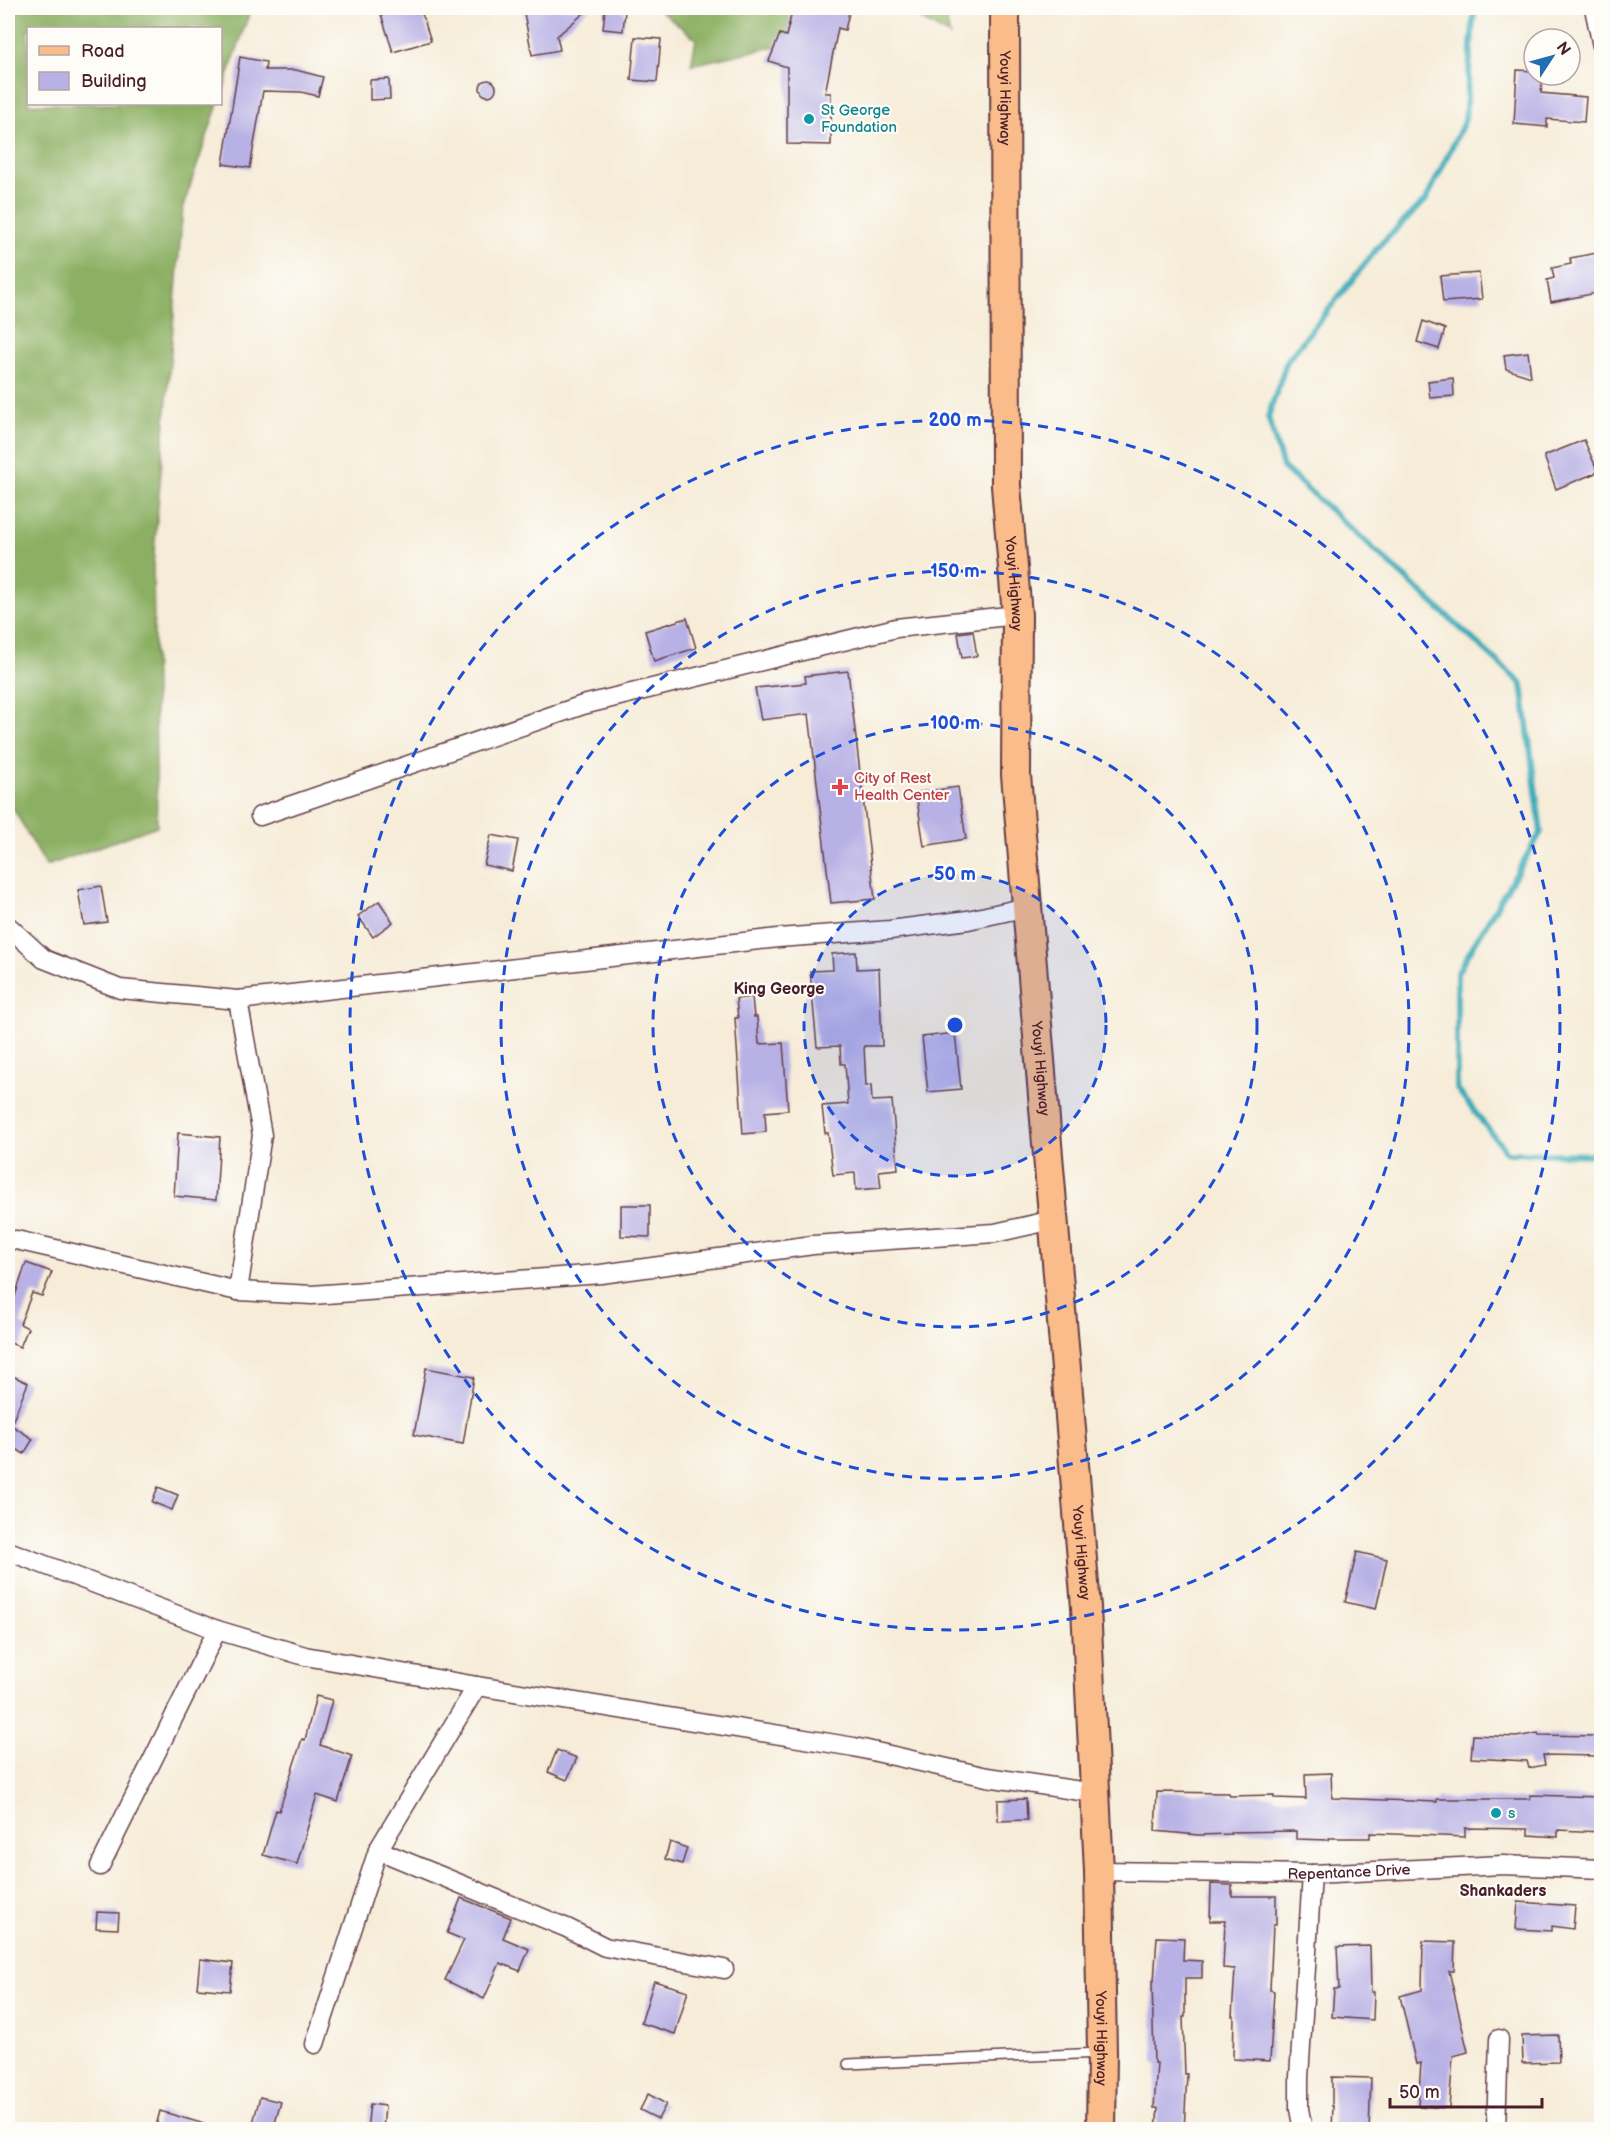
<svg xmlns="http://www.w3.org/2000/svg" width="1609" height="2137" viewBox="0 0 1609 2137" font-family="'Balsamiq Sans',sans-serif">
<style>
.forest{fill:#8cb064;stroke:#6b6848;stroke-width:1.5}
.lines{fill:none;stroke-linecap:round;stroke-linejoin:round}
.stream{stroke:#3babb8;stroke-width:6}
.building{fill:#b8b1e5}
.lane-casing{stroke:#643e45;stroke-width:12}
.street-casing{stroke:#643e45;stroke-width:21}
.primary-casing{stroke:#643e45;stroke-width:32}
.lane{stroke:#fff;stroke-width:9}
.street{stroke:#fff;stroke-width:18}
.primary{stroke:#f9bc8a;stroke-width:28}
.ring{fill:none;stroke:#1d4ed8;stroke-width:3;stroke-dasharray:10 8}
.culture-dot{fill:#0f9aa8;stroke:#fdfcf7;stroke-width:2}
.health-dot{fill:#e0444e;stroke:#fdfcf7;stroke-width:2}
.labels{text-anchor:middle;stroke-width:4.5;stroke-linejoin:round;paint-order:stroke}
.street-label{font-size:15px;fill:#4a1f2b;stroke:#fdfcf7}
.culture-label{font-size:15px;fill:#0d838f;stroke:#fdfcf7;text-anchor:start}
.health-label{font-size:15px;fill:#be3a42;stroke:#fdfcf7;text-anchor:start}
.neighbourhood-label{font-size:16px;font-weight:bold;fill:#4a1f2b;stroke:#fdfcf7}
.centre{fill:#1d4ed8;stroke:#fdfcf7;stroke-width:3}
.ring-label{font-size:18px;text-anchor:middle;font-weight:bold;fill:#1d4ed8;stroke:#fdfcf7;stroke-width:4.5;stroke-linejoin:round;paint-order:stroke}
</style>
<rect width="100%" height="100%" fill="#fdfcf7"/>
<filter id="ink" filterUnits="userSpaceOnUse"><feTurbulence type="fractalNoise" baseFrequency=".0167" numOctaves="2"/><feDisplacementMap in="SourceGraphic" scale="12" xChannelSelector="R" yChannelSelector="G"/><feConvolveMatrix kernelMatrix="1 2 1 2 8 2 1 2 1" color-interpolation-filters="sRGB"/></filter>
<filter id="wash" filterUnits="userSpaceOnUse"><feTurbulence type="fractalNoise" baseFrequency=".008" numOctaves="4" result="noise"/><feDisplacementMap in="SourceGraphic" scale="24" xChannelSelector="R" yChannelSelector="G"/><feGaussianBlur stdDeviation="1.35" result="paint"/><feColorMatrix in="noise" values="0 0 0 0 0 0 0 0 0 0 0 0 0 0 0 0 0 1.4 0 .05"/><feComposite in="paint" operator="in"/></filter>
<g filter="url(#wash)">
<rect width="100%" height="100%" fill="#f6ecd8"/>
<g class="forest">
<polygon points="8,8 251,8 221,97 220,28 28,28 28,104 218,104 183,207 153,566 157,826 46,866 8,799"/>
<polygon points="657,8 798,8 785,44 691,65 696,39"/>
<polygon points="901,8 944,8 950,36"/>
</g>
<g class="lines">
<polyline class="stream" points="1472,8 1474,12 1465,120 1426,200 1380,245 1287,361 1268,417 1283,467 1522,684 1541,832 1457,973 1457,1089 1507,1153 1602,1155"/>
</g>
<g id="blocks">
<g class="building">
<polygon points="379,8 420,8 431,41 393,52"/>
<polygon points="523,8 590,8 557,36 560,50 532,55"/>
<polygon points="793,8 850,8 845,30 838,28 825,93 831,93 831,145 787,144 787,67 769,61 780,34 786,36"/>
<polygon points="605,9 625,11 623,31 603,29"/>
<polygon points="635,37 661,39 657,82 631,80"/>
<polygon points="240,57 266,62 265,70 296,70 323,77 318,96 301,92 263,91 250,168 223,164"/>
<polygon points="1517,70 1534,71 1534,75 1543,75 1541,93 1586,97 1584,122 1547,119 1547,127 1514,124"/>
<polygon points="389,79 390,99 370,100 370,80"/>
<circle cx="488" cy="88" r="8"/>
<polygon points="1602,252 1602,292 1551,302 1547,280 1554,278 1552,268 1571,264 1570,258"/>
<polygon points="1479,273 1482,299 1443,302 1440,276"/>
<polygon points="1423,321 1445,329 1439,349 1417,342"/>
<polygon points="1528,352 1531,377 1506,369 1504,355"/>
<polygon points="1453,378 1454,396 1430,398 1428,381"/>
<polygon points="1584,440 1598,472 1556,489 1544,456"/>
<polygon points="687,618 696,648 654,661 645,631"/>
<polygon points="973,631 977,656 962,658 958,633"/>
<polygon points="848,671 875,899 831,903 809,714 761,720 755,688 806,683 805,676"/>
<polygon points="958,787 966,839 924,846 916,793"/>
<polygon points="491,835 518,840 512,871 484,865"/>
<polygon points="101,886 107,922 84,925 78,890"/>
<polygon points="379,901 393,922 373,937 358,916"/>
<polygon points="856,952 857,969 879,968 882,1046 864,1046 866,1086 871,1085 872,1101 892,1100 898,1169 879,1171 881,1188 856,1190 855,1173 833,1175 828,1133 825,1133 822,1106 848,1104 845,1064 841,1064 840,1046 817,1047 810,971 833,970 832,954"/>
<polygon points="752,997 754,1017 757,1017 759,1044 783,1043 788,1110 765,1112 766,1132 743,1134 735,1018 738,1018 736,999"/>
<polygon points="955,1033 961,1089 928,1092 922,1037"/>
<polygon points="178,1133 220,1137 216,1200 174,1196"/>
<polygon points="621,1205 650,1205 650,1237 621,1236"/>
<polygon points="26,1263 52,1272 42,1296 32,1293 20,1324 28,1328 20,1347 8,1342 8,1317"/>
<polygon points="426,1368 474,1377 463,1444 414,1435"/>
<polygon points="8,1374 28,1383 11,1425 33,1439 24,1454 8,1444"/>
<polygon points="158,1487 178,1495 172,1510 152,1502"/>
<polygon points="1357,1552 1387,1559 1376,1609 1345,1602"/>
<polygon points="316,1696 332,1700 320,1745 352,1756 338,1802 317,1795 297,1864 263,1855 276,1810 279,1811 302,1739 305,1740"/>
<polygon points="1538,1733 1539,1735 1600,1736 1599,1756 1543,1755 1545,1765 1529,1768 1527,1761 1471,1758 1473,1735 1516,1737"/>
<polygon points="557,1750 577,1758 567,1780 548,1772"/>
<polygon points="1331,1773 1332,1798 1437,1802 1437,1799 1530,1799 1530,1795 1602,1797 1602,1832 1558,1830 1558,1837 1528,1835 1528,1829 1465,1828 1465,1837 1370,1833 1370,1838 1329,1838 1329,1840 1296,1839 1296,1831 1230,1832 1231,1834 1198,1835 1155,1831 1157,1792 1229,1793 1230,1796 1274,1795 1274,1798 1306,1799 1305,1774"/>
<polygon points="1026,1799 1027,1820 998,1821 998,1800"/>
<polygon points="670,1842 687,1848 682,1864 665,1859"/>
<polygon points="1211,1884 1232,1885 1232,1896 1276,1896 1276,1925 1273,1925 1270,1990 1274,1991 1270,2061 1233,2059 1234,2016 1232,2016 1235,1969 1223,1968 1225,1921 1210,1921"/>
<polygon points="461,1898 511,1918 503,1938 529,1949 520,1971 500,1963 484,1999 445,1980 464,1940 447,1933"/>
<polygon points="1518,1902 1575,1906 1573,1929 1552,1926 1552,1931 1516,1929"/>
<polygon points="97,1912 119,1913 118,1929 96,1928"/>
<polygon points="1157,1937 1184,1938 1183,1960 1202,1961 1202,1978 1185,1978 1185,2017 1183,2017 1185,2074 1187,2074 1184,2130 1156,2130 1158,2108 1154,2108 1157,2063 1154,2063 1152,1981 1154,1981"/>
<polygon points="1423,1941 1455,1942 1454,1971 1449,1971 1468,2052 1453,2056 1449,2108 1418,2106 1421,2063 1416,2064 1400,1996 1422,1990"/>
<polygon points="1370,1946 1371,1992 1374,1992 1373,2020 1332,2017 1334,1989 1339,1989 1337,1947"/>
<polygon points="200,1959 233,1963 230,1991 197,1988"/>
<polygon points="654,1981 688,1991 675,2034 641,2023"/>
<polygon points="1558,2035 1559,2062 1523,2063 1522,2036"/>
<polygon points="1332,2077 1371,2078 1369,2130 1332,2130 1333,2106 1332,2106"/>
<polygon points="648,2094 666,2104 658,2119 640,2110"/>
<polygon points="260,2097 281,2102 273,2130 251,2130"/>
<polygon points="370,2104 385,2106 383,2130 367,2130"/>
<polygon points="160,2111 208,2125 207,2130 155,2130"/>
</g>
</g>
</g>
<g filter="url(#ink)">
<use href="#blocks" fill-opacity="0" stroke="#643e45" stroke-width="1.5"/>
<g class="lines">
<g class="lane-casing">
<polyline id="lane" points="848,2064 1100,2053"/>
</g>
<g class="street-casing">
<g id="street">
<polyline points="1594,8 1602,46"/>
<polyline points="260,816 583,705 896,628 1017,615"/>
<polyline points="8,926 44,959 120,989 238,1000 778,938 890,930 968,920 1027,907"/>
<polyline points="238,1000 262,1135 238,1291"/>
<polyline points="16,1240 238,1291 312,1295 601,1274 813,1245 995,1233 1053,1220"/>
<polyline points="8,1551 217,1630 305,1656 477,1686 854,1747 987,1777 1094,1793"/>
<polyline points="378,1850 567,1928 605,1947 724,1969"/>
<polyline points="100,1866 217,1630"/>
<path id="s1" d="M 1099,1871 L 1312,1874 L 1503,1865 L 1602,1869"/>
<polyline points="315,2044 378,1850 477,1686"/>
<polyline points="1303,2130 1299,2109 1299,2077 1312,1874"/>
<polyline points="1496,2130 1499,2039"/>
</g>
</g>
<g class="primary-casing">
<g id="primary">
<path id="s2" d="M 1005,8 L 1006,486 L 1017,615 L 1016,775 L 1086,1607 L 1099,1871 L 1102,2053 L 1101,2130"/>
</g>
</g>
<use href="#lane" class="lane"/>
<use href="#street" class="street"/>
<use href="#primary" class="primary"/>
</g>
</g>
<circle cx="955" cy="1025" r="151" fill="#1d4ed8" fill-opacity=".12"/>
<g class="ring">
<circle cx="955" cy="1025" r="151"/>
<circle cx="955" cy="1025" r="302"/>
<circle cx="955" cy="1025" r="454"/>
<circle cx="955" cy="1025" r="605"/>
</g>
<g class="culture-dot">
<circle cx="809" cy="119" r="6"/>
<circle cx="1496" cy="1813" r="6"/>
</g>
<path class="health-dot" d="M837 778h6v6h6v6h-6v6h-6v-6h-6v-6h6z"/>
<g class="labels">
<g class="street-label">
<text dy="5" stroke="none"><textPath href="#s2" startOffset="90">Youyi Highway</textPath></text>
<text dy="5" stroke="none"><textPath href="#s2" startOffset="576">Youyi Highway</textPath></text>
<text dy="5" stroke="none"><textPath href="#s2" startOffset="1062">Youyi Highway</textPath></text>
<text dy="5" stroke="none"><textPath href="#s2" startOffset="1548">Youyi Highway</textPath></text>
<text dy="5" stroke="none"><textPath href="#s1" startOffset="250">Repentance Drive</textPath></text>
<text dy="5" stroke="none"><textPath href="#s2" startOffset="2034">Youyi Highway</textPath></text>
</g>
<g class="culture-label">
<text x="821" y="115">St George<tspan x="821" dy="17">Foundation</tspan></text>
<text x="1508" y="1818">s</text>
</g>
<g class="health-label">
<text x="854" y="783">City of Rest<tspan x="854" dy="17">Health Center</tspan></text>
</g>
<g class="neighbourhood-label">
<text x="779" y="994">King George</text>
<text x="1503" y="1896">Shankaders</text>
</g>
</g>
<circle cx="955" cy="1025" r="9" class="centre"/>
<g class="ring-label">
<text x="955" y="426">200 m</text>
<text x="955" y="577">150 m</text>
<text x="955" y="729">100 m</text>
<text x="955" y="880">50 m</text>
</g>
<rect width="1609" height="2137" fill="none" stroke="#fdfcf7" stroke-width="30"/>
<rect x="27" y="27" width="195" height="78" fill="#fdfcf7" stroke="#b5a4a5" stroke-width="1.5"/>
<rect x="39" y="46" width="30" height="9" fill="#f9bc8a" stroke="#b5a4a5" stroke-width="1.5"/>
<text x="81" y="57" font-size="18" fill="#4a1f2b">Road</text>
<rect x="39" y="72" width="30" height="18" fill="#b8b1e5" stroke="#b5a4a5" stroke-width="1.5"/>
<text x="81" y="87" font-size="18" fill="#4a1f2b">Building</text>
<g transform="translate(1552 57) rotate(54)"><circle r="28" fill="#fdfcf7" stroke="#b5a4a5" stroke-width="1.5"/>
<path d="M0-4.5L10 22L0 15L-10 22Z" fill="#1f6fb2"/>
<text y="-9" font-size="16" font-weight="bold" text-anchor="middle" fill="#4a1f2b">N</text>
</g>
<path d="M1390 2098v9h152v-9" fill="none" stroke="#4a1f2b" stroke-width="3"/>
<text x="1399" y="2098" font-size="18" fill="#4a1f2b" stroke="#fdfcf7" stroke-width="4.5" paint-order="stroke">50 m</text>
</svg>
